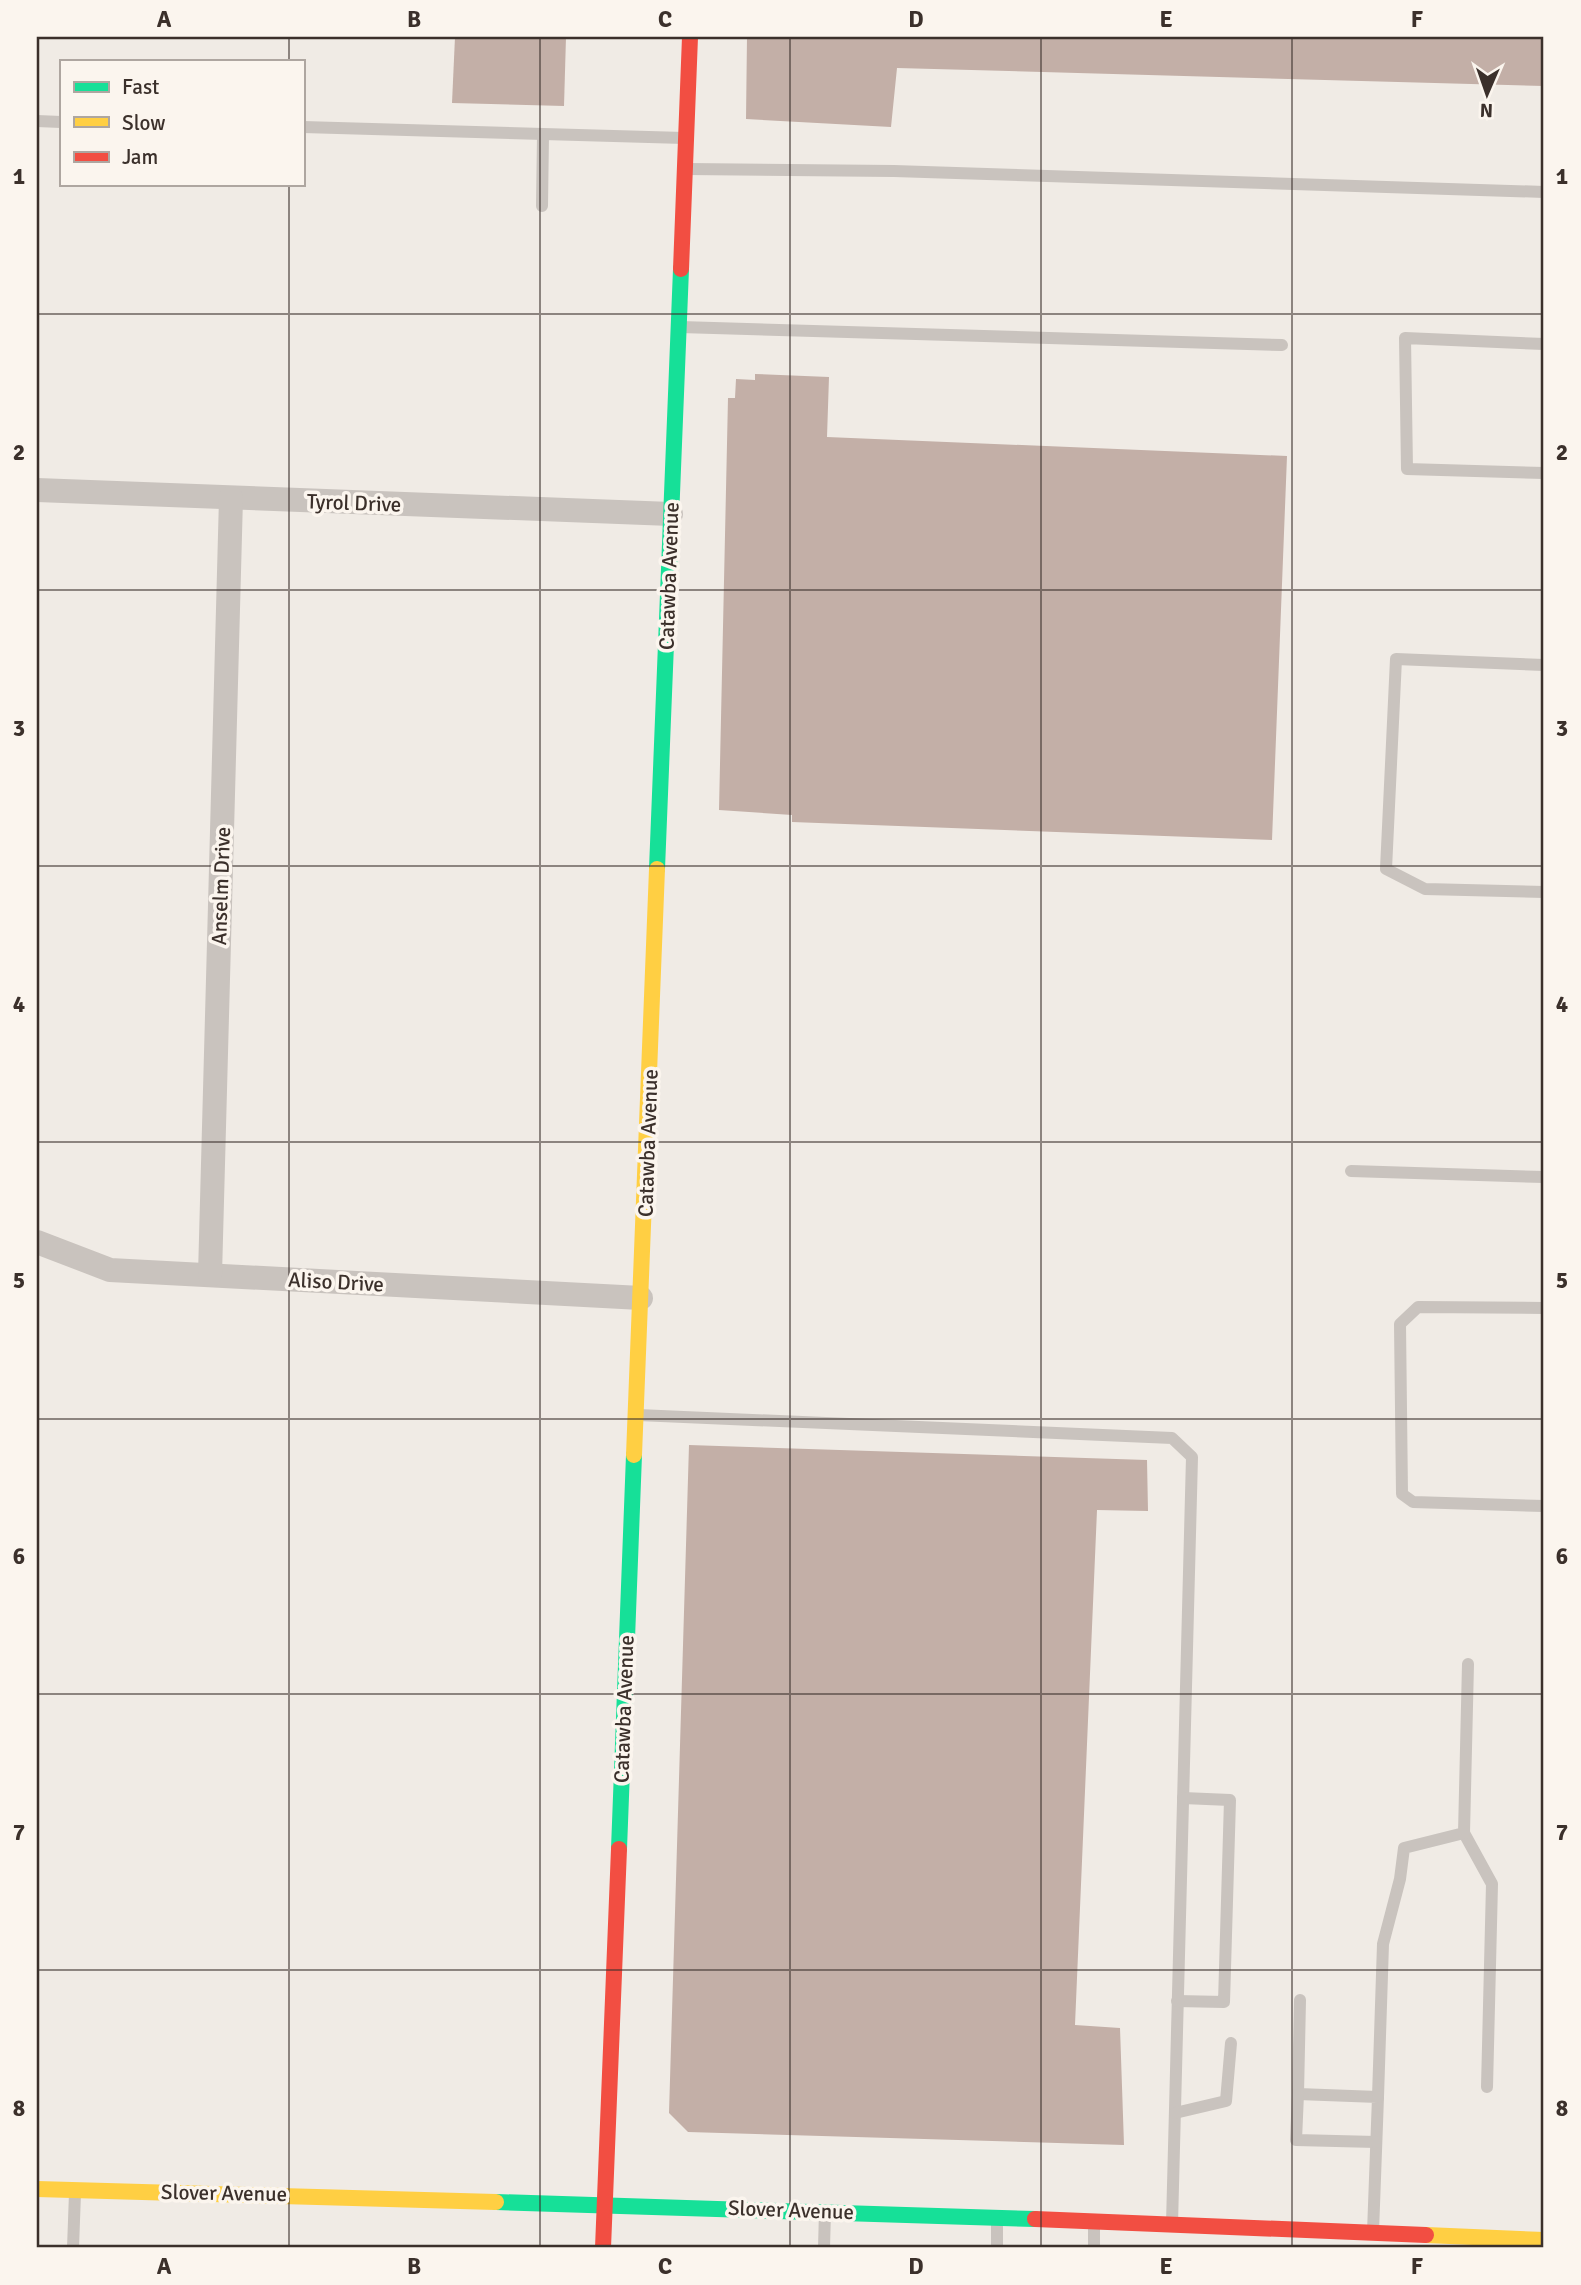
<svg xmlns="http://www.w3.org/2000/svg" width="1581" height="2285" viewBox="0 0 1581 2285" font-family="Signika,sans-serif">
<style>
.building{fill:#c3afa7}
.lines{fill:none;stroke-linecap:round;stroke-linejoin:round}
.lane{stroke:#c9c3be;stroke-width:12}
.street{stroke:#c9c3be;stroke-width:24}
.fast{stroke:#16e098;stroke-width:16}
.slow{stroke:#ffcf43;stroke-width:16}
.jam{stroke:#f24e42;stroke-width:16}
.grid{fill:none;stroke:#3b302b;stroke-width:2;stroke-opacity:0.55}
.labels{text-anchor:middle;stroke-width:7;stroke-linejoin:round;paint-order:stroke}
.street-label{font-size:21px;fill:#3b302b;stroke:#fbf5ee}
.neatline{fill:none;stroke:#3b302b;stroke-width:2.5}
.grid-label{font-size:23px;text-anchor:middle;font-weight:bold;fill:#3b302b}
</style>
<rect width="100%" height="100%" fill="#f0ebe5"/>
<g class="building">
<polygon points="455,37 566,37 564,106 452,103"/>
<polygon points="747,37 1544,37 1544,86 897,68 891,127 746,119"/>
<polygon points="755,374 829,377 827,437 1287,456 1272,840 792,822 792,815 719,810 728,398 735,398 736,379 755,380"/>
<polygon points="689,1445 1147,1460 1148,1511 1097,1510 1075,2025 1120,2028 1124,2145 688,2132 669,2113"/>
</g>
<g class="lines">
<g class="lane">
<polyline points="37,121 61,122"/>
<polyline points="303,127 684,138"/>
<polyline points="687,169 894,171 1544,192"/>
<polyline points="542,206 543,135"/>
<polyline points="680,327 1282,345"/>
<polyline points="1544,344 1405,338 1407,469 1544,473"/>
<polyline points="1544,665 1396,659 1386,869 1425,889 1544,892"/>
<polyline points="1351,1171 1544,1177"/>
<polyline points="1544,1308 1418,1307 1400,1324 1402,1494 1413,1502 1544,1506"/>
<polyline points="638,1415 1172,1438 1192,1457 1172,2224"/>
<polyline points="1464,1833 1492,1884 1487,2087"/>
<polyline points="1300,2000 1298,2094 1378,2097 1373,2232"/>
<polyline points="1177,2001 1224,2002 1230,1800 1183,1798"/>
<polyline points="1298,2094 1296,2140 1376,2142"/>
<polyline points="1378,2097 1383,1944 1400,1879 1404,1848 1464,1833 1468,1664"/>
<polyline points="1175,2113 1226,2101 1231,2043"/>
<polyline points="997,2221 997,2248"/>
<polyline points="73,2248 75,2193"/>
<polyline points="824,2248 825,2211"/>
<polyline points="1094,2248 1094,2222"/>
</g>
<g class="street">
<polyline points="37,490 671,514"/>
<polyline points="37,1242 110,1270 641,1298"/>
<polyline points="210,1275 231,498"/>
</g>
<g class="fast">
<polyline points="657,869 681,269"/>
<polyline points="619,1849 634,1455"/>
<polyline points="496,2202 1035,2219"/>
</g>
<g class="slow">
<polyline points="634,1455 657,869"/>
<polyline points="37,2189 496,2202"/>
<polyline points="1426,2235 1544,2240"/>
</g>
<g class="jam">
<polyline points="681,269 690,37"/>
<polyline points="1035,2219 1426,2235"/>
<polyline points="603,2248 619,1849"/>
</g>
</g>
<path class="grid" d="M 289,37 L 289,61M 540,37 L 540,2248M 790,37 L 790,2248M 1041,37 L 1041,2248M 1292,37 L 1292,2248M 289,184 L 289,2248M 37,314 L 1544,314M 37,590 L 1544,590M 37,866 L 1544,866M 37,1142 L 1544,1142M 37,1419 L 1544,1419M 37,1694 L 1544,1694M 37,1970 L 1544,1970"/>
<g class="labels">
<g class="street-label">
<text transform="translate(354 503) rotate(2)" y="7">Tyrol Drive</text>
<text transform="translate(669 576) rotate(-88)" y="7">Catawba Avenue</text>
<text transform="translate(221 886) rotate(-88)" y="7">Anselm Drive</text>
<text transform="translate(648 1143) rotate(-88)" y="7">Catawba Avenue</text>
<text transform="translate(336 1282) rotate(3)" y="7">Aliso Drive</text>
<text transform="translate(624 1709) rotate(-88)" y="7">Catawba Avenue</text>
<text transform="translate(224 2193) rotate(1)" y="7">Slover Avenue</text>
<text transform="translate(791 2210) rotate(2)" y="7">Slover Avenue</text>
</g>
</g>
<rect width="1581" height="2285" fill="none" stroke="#fbf5ee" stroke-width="77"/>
<rect x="60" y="60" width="245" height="126" fill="#fbf5ee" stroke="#aea6a0" stroke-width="2"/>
<rect x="74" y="82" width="35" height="10" fill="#16e098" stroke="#aea6a0" stroke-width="2"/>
<text x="122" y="94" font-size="21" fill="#3b302b">Fast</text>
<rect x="74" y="117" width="35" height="10" fill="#ffcf43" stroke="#aea6a0" stroke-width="2"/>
<text x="122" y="130" font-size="21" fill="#3b302b">Slow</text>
<rect x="74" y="152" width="35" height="10" fill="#f24e42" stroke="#aea6a0" stroke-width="2"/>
<text x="122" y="164" font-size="21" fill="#3b302b">Jam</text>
<g transform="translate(1487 94) rotate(182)" stroke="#fbf5ee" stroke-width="5" paint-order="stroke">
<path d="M0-5L12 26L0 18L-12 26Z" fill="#3b302b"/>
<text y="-10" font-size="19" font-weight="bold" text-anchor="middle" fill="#3b302b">N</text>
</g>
<rect x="38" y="38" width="1504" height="2208" class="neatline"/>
<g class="grid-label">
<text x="164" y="27">A</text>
<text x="414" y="27">B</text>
<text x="665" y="27">C</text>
<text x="916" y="27">D</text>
<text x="1166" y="27">E</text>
<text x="1417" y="27">F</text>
<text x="19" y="184">1</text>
<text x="1562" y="184">1</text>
<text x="19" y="460">2</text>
<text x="1562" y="460">2</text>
<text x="19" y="736">3</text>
<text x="1562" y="736">3</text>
<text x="19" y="1012">4</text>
<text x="1562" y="1012">4</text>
<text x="19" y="1288">5</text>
<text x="1562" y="1288">5</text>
<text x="19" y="1564">6</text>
<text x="1562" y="1564">6</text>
<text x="19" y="1840">7</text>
<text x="1562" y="1840">7</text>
<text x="19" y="2116">8</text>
<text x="1562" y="2116">8</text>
<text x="164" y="2274">A</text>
<text x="414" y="2274">B</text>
<text x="665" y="2274">C</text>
<text x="916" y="2274">D</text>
<text x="1166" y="2274">E</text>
<text x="1417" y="2274">F</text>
</g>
</svg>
